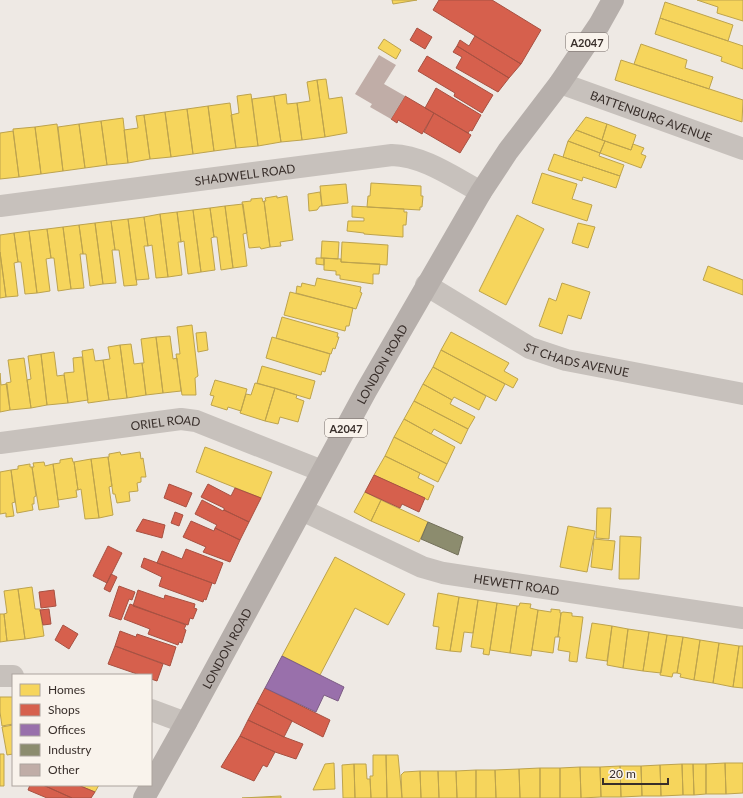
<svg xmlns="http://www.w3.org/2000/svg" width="743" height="798" viewBox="0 0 743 798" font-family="Lato,sans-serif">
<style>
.homes{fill:#f6d55c;stroke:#bda34d}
.shops{fill:#d6604d;stroke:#a75142}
.offices{fill:#9970ab;stroke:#7c5c84}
.industry{fill:#8c8c6e;stroke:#73705a}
.building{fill:#c0ada7}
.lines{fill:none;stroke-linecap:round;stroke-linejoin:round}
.minor{stroke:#c7c1bc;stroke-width:22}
.major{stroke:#b6afab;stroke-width:22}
.labels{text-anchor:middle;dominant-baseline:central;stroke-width:4;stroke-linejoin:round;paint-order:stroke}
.shield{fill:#f9f3ec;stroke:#726964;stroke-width:1}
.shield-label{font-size:11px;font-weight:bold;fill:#382e2a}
.street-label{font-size:12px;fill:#382e2a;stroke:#f9f3ec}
</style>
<rect width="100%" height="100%" fill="#eee9e4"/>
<path class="homes" d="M 392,0 L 417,0 L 393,4 Z
M 697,0 L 743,0 L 743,21 L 717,13 L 718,7 Z
M 665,2 L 733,25 L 728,41 L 660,18 Z
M 660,18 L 743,46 L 743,69 L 721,61 L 722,57 L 655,34 Z
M 384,39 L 401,50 L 396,59 L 378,48 Z
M 641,44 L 687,60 L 685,68 L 713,77 L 709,89 L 634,64 Z
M 621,60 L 743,100 L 742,122 L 615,80 Z
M 326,79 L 329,99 L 342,97 L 347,133 L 325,137 L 317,80 Z
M 317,80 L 325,137 L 302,140 L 297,103 L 310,101 L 307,82 Z
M 251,94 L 258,146 L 236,148 L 231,115 L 239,113 L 237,96 Z
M 286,94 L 287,104 L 297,103 L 302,140 L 281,142 L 274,96 Z
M 274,96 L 281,142 L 258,146 L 252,99 Z
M 230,103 L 236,148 L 214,151 L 208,106 Z
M 208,106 L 214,151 L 193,154 L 187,109 Z
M 187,109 L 193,154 L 171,157 L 165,112 Z
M 165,112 L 171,157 L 150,159 L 144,115 Z
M 144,115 L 150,159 L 128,163 L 124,130 L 138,128 L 136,116 Z
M 586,117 L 607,124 L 602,140 L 576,130 Z
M 123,118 L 128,163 L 107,165 L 101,121 Z
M 101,121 L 107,165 L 85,168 L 79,124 Z
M 57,124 L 63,171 L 41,174 L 35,127 Z
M 79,124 L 85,168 L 63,171 L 58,127 Z
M 607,124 L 636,135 L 631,150 L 602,140 Z
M 35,127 L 41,174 L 19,177 L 13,129 Z
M 576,130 L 605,141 L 600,153 L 568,141 Z
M 13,131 L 19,177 L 0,179 L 0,133 Z
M 568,141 L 600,153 L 599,156 L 624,165 L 620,176 L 563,157 Z
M 605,141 L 631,150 L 633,144 L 644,148 L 641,154 L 646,156 L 641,168 L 600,153 Z
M 554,154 L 620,176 L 616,188 L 583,177 L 582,181 L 548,170 Z
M 542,173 L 577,184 L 572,199 L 592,205 L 587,221 L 532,203 Z
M 371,183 L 421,186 L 421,196 L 423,196 L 422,207 L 420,207 L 420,210 L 367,207 L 368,196 L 370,196 Z
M 346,184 L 348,203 L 322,206 L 320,186 Z
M 320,192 L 322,206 L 320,206 L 317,210 L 309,211 L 308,194 Z
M 277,196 L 277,198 L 287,196 L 293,240 L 280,242 L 281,246 L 270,247 L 264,201 L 266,201 L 265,198 Z
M 262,198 L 263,202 L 264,201 L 270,247 L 261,249 L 260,247 L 249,248 L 242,202 L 251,201 L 251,199 Z
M 243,204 L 247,233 L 243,234 L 247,266 L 233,268 L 225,206 Z
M 225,206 L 233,268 L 221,270 L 217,237 L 214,237 L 210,208 Z
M 352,206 L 404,209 L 404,212 L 407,212 L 406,225 L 403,225 L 403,237 L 364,234 L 364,233 L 347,231 L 348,221 L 364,221 L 364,218 L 352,217 Z
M 210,208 L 214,237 L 211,238 L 215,270 L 201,272 L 193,210 Z
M 193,210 L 201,272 L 188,274 L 184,241 L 181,242 L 177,212 Z
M 177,212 L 181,242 L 178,242 L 182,275 L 168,277 L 160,214 Z
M 160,214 L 168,277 L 156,278 L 152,245 L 148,246 L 144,217 Z
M 517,215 L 544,229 L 506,305 L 479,291 Z
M 144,217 L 148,246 L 144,246 L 149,279 L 136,280 L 128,219 Z
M 128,219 L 137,285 L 124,286 L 119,250 L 115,250 L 111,221 Z
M 111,221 L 115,250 L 112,250 L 116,283 L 103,284 L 95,223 Z
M 95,223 L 103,284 L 90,286 L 86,254 L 83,254 L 79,225 Z
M 578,223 L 595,227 L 588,248 L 572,243 Z
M 79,225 L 83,254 L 80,254 L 84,288 L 71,289 L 63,227 Z
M 63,227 L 71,289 L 58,291 L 54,258 L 51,258 L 47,229 Z
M 47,229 L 51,258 L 46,259 L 50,291 L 37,293 L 29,231 Z
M 29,231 L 37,293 L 25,294 L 21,262 L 18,262 L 14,233 Z
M 14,233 L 18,262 L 14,263 L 18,296 L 6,297 L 0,252 L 0,235 Z
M 322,241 L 339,242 L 338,259 L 321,258 Z
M 342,242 L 388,245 L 387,265 L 341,262 Z
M 0,252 L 6,297 L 0,298 Z
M 316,258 L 324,258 L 324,265 L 316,264 Z
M 324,258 L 341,259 L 341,262 L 380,264 L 379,274 L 373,274 L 373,284 L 340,279 L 340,275 L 336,275 L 336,271 L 324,270 Z
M 708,266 L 743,280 L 743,295 L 703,280 Z
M 317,278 L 361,287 L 360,292 L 362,293 L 356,309 L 296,293 L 297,286 L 301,287 L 302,283 L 315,286 Z
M 562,283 L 590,292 L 581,319 L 568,315 L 562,334 L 539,326 L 549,298 L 556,301 Z
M 290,292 L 353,308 L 349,326 L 346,326 L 345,331 L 284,315 Z
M 282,317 L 338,333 L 337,337 L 339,337 L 335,349 L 333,348 L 331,354 L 276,338 Z
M 192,325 L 198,376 L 195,378 L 196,395 L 182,395 L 176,354 L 180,354 L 177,327 Z
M 206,332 L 208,350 L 198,352 L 196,333 Z
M 451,332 L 509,363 L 504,371 L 518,379 L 513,388 L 441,350 Z
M 170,336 L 173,359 L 177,358 L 181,391 L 163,393 L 156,337 Z
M 156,337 L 163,393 L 146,395 L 142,363 L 144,363 L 141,339 Z
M 272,337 L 330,354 L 325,372 L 322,371 L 321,375 L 266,358 Z
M 131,344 L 134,364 L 142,363 L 146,395 L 127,398 L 120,345 Z
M 120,345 L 127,398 L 109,400 L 103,360 L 110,359 L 108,347 Z
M 93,349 L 95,361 L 103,360 L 109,400 L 88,403 L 82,351 Z
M 441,350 L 505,384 L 496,401 L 433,367 Z
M 54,352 L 57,376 L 64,375 L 68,403 L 47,405 L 41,354 Z
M 41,354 L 47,405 L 31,408 L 27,380 L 31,379 L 28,356 Z
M 82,357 L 88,400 L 68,403 L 64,373 L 74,372 L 73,358 Z
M 24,358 L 31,408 L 10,410 L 6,383 L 11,382 L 8,360 Z
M 262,366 L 315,381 L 310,399 L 257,383 Z
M 433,367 L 486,396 L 479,410 L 454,397 L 452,400 L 423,384 Z
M 0,373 L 1,385 L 7,384 L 10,410 L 0,412 Z
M 215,380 L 247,389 L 241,411 L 228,407 L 227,410 L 211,405 L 214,396 L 210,395 Z
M 255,383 L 275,388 L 265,421 L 240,413 L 246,394 L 251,395 Z
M 423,384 L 452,400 L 450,404 L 475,417 L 468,429 L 414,401 Z
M 275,388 L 297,395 L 296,398 L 304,401 L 298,422 L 280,417 L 278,424 L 265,421 Z
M 414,401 L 468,429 L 461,444 L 434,429 L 431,434 L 404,419 Z
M 404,419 L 455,447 L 447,464 L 394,437 Z
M 394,437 L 447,464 L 438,482 L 385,456 Z
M 205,447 L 272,472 L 261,498 L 196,472 Z
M 120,452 L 121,455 L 140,452 L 141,459 L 143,458 L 146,477 L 141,477 L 141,482 L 137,483 L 138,491 L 129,492 L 130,501 L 117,503 L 115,494 L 113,494 L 108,457 L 109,457 L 109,454 Z
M 385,456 L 420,473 L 418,478 L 434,486 L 428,500 L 374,475 Z
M 108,457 L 112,486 L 109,487 L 113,515 L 99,518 L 91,459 Z
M 72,458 L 73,462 L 74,462 L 78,490 L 76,490 L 77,497 L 58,500 L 53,464 L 60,463 L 60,460 Z
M 91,459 L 99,518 L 85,519 L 81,489 L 78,490 L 74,462 Z
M 44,462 L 45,466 L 53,464 L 59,507 L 39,510 L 32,467 L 34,467 L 33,463 Z
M 30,464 L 30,467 L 32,467 L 36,496 L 34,497 L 34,504 L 32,504 L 33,510 L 17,513 L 11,470 L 18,469 L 18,466 Z
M 11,470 L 15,502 L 12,503 L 14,516 L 6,517 L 6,513 L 0,514 L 0,472 Z
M 365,492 L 381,500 L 371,521 L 354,512 Z
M 381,500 L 428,522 L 419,542 L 371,521 Z
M 597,508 L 611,508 L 609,539 L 596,538 Z
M 568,526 L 595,531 L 587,572 L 560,567 Z
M 620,536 L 641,537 L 639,579 L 619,579 Z
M 594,539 L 615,541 L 612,570 L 591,567 Z
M 335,557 L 405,594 L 388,625 L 355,608 L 320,675 L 282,656 Z
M 32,587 L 35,609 L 40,609 L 44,636 L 25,639 L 18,589 Z
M 18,589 L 25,639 L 7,641 L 4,614 L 7,613 L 4,591 Z
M 438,593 L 459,597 L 450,651 L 436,649 L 439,627 L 433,626 Z
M 459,597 L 478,600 L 473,633 L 464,632 L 461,652 L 450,651 Z
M 478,600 L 497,603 L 489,655 L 483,654 L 484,649 L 471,647 Z
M 497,603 L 517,606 L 510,653 L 490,650 Z
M 520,603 L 531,604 L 530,608 L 538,610 L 531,656 L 510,653 L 517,606 L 519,606 Z
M 551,609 L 560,610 L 560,613 L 561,613 L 558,637 L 555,637 L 553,653 L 532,650 L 538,610 L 551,612 Z
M 563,612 L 572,613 L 572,616 L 583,617 L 577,662 L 569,661 L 570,652 L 558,650 L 560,637 L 558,637 L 561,613 Z
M 0,614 L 4,614 L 7,641 L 0,642 Z
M 592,623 L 612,626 L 607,661 L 586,658 Z
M 612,626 L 628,629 L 623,668 L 607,665 Z
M 628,629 L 649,632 L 643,671 L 623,668 Z
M 649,632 L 667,635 L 661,673 L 643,671 Z
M 667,635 L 683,637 L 677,673 L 673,673 L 672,677 L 660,675 Z
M 683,637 L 700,640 L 694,680 L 680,677 L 681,674 L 677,673 Z
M 700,640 L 719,643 L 713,683 L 694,680 Z
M 719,643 L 739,646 L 733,687 L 713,683 Z
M 739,646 L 743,646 L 743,688 L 733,687 Z
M 0,697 L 13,697 L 13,724 L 2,726 L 0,712 Z
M 13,725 L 13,754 L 7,755 L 2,727 Z
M 0,754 L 4,754 L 4,786 L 0,786 Z
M 373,755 L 386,755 L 387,798 L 371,798 L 370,776 L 373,776 Z
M 386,755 L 398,755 L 402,798 L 387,798 Z
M 334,763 L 335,789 L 313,790 L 325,764 Z
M 725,763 L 743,763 L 743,793 L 726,794 Z
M 725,763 L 726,794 L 706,794 L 706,764 Z
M 354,764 L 355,798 L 343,798 L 342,765 Z
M 354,764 L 366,764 L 367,779 L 370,779 L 371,798 L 355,798 Z
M 682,764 L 693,764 L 694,795 L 683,795 Z
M 682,764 L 683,795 L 661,796 L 660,765 Z
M 693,764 L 706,764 L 706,794 L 694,795 Z
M 660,765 L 661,796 L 642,796 L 641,766 Z
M 620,766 L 641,766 L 642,796 L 621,797 Z
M 620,766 L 621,797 L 601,797 L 600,767 Z
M 580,767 L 581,798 L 560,798 L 560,768 Z
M 580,767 L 600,767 L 601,797 L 581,798 Z
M 540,768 L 540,798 L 520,798 L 519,769 Z
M 540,768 L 560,768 L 560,798 L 540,798 Z
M 519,769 L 520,798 L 496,798 L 495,770 Z
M 476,770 L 476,798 L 457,798 L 456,771 Z
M 476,770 L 495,770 L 496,798 L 476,798 Z
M 420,771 L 438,771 L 439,798 L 421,798 Z
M 420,771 L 421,798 L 402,798 L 401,775 L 404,772 Z
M 438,771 L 456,771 L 457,798 L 439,798 Z
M 78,785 L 99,785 L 95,792 Z
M 281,796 L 281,798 L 242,798 Z"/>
<path class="shops" d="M 439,0 L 492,0 L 541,30 L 521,64 L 433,10 Z
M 417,28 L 432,37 L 425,49 L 410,40 Z
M 475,36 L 521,64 L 509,78 L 457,46 L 460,40 L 469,46 Z
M 457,46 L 509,78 L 498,92 L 456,68 L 462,57 L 453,52 Z
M 427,56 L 493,95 L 482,113 L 454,96 L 455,93 L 418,71 Z
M 436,88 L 481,115 L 472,131 L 470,130 L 468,133 L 425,108 Z
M 405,96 L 434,113 L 422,134 L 398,120 L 397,123 L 391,119 Z
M 434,113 L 471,135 L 460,153 L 424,132 Z
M 374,475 L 425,498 L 419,512 L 402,504 L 400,508 L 365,492 Z
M 169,484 L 192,493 L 186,507 L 164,498 Z
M 208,484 L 231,496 L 235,488 L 261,498 L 249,522 L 224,510 L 224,508 L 201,497 Z
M 202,500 L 223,511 L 224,510 L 249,522 L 240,540 L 215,528 L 217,525 L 195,514 Z
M 175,512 L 183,515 L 179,526 L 171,523 Z
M 143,519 L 165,525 L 162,538 L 136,531 Z
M 191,521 L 214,531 L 215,528 L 240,540 L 230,562 L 203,552 L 206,547 L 183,537 Z
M 108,546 L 122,553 L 107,583 L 93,576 Z
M 186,549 L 223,563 L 215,584 L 157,563 L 162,551 L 182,559 Z
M 144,558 L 212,583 L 206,600 L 204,599 L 203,602 L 159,586 L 162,577 L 141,567 Z
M 111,574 L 117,577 L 110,592 L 104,589 Z
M 119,586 L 135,592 L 132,600 L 129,599 L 121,620 L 109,616 Z
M 54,590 L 56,606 L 41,608 L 39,592 Z
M 138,590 L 164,599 L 165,595 L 195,604 L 194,608 L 197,609 L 193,619 L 190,618 L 188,625 L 133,606 Z
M 130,604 L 186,625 L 184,629 L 186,630 L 182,643 L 179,642 L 178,645 L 148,634 L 150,629 L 124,619 Z
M 49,609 L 51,624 L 43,625 L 40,610 Z
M 63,625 L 78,634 L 69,649 L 55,640 Z
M 120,631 L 136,637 L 137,634 L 176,647 L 170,666 L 115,646 Z
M 115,646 L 163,664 L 157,681 L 151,679 L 151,675 L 140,675 L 108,664 Z
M 265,688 L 330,720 L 323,737 L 257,703 Z
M 257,703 L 292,721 L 284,737 L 248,720 Z
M 248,720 L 284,737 L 303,744 L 296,759 L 275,752 L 240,736 Z
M 240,736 L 275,752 L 267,767 L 263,765 L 254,781 L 221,767 Z
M 30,785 L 43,785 L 72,798 L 47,798 L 28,790 Z
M 43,785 L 78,785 L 95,792 L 91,798 L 72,798 Z"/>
<path class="offices" d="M 282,656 L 344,687 L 338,701 L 324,695 L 316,712 L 265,688 Z"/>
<path class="industry" d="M 428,522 L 463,537 L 458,555 L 421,539 Z"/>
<path class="building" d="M 379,55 L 396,65 L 384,84 L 405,96 L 391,119 L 370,107 L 372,104 L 355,94 Z"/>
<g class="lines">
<g class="minor">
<path id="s1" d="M 560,83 L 743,149"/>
<path id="s2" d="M 0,206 L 392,155 C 424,156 453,177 481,192"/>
<path id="s3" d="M 426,285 L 530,348 L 566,360 L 743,394"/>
<path id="s4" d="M 0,443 L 181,419 L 196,421 L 322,471"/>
<path id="s5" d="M 302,510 L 422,567 L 443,573 L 743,618"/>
<path d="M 0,676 L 13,676"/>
<path d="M 151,710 L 186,723"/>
</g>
<path class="major" id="s6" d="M 144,798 L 186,723 L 366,391 L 481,192 L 508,151 L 560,83 L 599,25 L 613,0"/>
</g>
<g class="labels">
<g class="shield">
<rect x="566" y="33" width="42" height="18" rx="3"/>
<rect x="325" y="419" width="42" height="18" rx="3"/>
</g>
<g class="shield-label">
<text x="587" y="42">A2047</text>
<text x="346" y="428">A2047</text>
</g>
<g class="street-label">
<text stroke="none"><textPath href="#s1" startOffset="97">BATTENBURG AVENUE</textPath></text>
<text stroke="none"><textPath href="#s2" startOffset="247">SHADWELL ROAD</textPath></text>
<text stroke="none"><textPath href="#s3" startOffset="170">ST CHADS AVENUE</textPath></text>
<text stroke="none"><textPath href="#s6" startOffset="495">LONDON ROAD</textPath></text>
<text stroke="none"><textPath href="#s4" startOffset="167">ORIEL ROAD</textPath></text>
<text stroke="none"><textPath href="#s5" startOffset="229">HEWETT ROAD</textPath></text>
<text stroke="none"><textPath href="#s6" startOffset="171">LONDON ROAD</textPath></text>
</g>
</g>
<rect x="12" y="674" width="140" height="112" fill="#f9f3ec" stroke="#aca49e"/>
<rect x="20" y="684" width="20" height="12" fill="#f6d55c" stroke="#aca49e"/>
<text x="48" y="694" font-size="12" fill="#382e2a">Homes</text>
<rect x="20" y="704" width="20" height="12" fill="#d6604d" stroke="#aca49e"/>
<text x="48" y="714" font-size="12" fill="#382e2a">Shops</text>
<rect x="20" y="724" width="20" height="12" fill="#9970ab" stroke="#aca49e"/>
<text x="48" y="734" font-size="12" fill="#382e2a">Offices</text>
<rect x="20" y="744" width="20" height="12" fill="#8c8c6e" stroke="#aca49e"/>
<text x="48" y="754" font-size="12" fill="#382e2a">Industry</text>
<rect x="20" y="764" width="20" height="12" fill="#c0ada7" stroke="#aca49e"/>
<text x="48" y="774" font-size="12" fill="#382e2a">Other</text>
<path d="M603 778v6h65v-6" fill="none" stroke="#382e2a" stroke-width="2"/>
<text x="609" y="778" font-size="12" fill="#382e2a" stroke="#f9f3ec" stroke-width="3" paint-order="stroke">20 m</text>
</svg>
